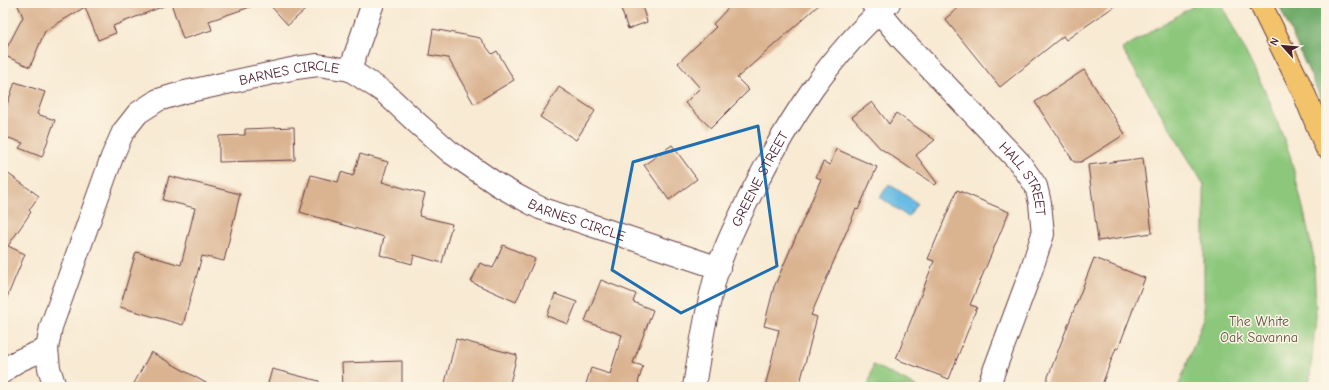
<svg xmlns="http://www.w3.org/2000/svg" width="1329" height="390" viewBox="0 0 1329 390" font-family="'Comic Neue',sans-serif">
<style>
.green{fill:#8cc77c;stroke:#6b7354}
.forest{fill:#71ac6c;stroke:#5e664c}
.water{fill:#67bbe3;stroke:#586d87}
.building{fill:#dab391}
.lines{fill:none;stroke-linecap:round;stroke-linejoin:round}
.minor-casing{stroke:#643d44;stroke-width:24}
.major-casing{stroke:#643d44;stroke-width:24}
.minor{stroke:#fff;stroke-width:22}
.major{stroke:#f2c36a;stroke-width:22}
.marked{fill:none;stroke:#1f6fb2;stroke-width:3;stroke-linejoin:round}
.labels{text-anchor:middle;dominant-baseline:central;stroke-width:3;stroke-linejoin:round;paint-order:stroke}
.street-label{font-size:14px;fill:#4a1f2b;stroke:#fcf5e5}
.park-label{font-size:14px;fill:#5e5143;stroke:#fcf5e5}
</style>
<rect width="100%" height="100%" fill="#fcf5e5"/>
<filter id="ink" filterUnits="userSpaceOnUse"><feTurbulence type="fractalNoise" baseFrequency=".025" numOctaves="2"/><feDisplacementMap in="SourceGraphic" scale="8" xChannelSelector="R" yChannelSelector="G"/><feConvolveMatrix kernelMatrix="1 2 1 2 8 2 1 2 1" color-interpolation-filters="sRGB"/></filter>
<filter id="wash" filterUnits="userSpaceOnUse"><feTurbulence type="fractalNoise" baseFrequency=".012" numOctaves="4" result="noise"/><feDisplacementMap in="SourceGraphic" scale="16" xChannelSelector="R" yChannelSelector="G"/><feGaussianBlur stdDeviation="0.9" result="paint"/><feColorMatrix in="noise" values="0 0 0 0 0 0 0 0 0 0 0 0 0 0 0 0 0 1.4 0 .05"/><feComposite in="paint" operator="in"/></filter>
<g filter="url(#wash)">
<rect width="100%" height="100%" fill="#f8ead3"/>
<path class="green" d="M 1198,3 L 1221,3 L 1267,95 L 1290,155 L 1304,212 L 1314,258 L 1316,317 L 1309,387 L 1178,387 L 1204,318 L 1204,185 L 1122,49 Z
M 873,365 L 918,387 L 868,387 Z"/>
<path class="forest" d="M 1278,3 L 1326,3 L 1326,103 L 1323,103 Z"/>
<path class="water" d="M 889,184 L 917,203 L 908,217 L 880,197 Z"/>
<g id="blocks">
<path class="building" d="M 17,3 L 169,3 L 169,4 L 113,26 L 116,33 L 98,40 L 85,7 L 45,31 L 30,67 L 3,55 L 23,17 Z
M 171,3 L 253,3 L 253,6 L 209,21 L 212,30 L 183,39 Z
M 268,3 L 313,3 L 288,25 Z
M 619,3 L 641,3 L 647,22 L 628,29 Z
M 733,3 L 821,3 L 737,78 L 749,90 L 711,128 L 685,103 L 700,88 L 678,63 L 716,27 L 713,24 Z
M 964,3 L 1119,3 L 1066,40 L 1063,36 L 1000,87 L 945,19 Z
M 433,29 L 480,38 L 492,54 L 497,51 L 514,80 L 474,104 L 448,58 L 429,55 Z
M 1084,70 L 1125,134 L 1081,162 L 1074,162 L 1035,102 Z
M 15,82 L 45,92 L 37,114 L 55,120 L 42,157 L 19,148 L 23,143 L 3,136 L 3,116 Z
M 559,87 L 595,111 L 576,140 L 540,117 Z
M 872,102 L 889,124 L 896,113 L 935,140 L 916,155 L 937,183 L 935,185 L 880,148 L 852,117 Z
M 294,127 L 295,160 L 219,162 L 219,136 L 245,135 L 245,129 Z
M 672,145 L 697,179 L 669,200 L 644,165 Z
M 836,149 L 877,167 L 858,210 L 856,209 L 811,315 L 817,317 L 799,387 L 765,387 L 779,330 L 764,326 L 774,287 L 821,179 L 816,177 L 823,162 L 830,165 Z
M 360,154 L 388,162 L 382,182 L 425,194 L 419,216 L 452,224 L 442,263 L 414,255 L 412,264 L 380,255 L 384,237 L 300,212 L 311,175 L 338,182 L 341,172 L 353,176 Z
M 1143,158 L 1152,233 L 1098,241 L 1088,165 Z
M 3,170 L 39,196 L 29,210 L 31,212 L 8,246 L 25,254 L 3,307 Z
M 169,176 L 240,194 L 224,261 L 202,256 L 183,325 L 120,307 L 136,252 L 181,265 L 195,208 L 163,200 Z
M 957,190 L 1009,212 L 970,305 L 977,307 L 949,379 L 896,359 L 934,261 L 928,259 Z
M 503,245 L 535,259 L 516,302 L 471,282 L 480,263 L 493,268 Z
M 1094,258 L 1145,278 L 1118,349 L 1116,348 L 1101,387 L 1044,387 Z
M 601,280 L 636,294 L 633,302 L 653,310 L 633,363 L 643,366 L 638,383 L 639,383 L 639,387 L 585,387 L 591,368 L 610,374 L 622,335 L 585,321 Z
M 555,294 L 577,302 L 568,324 L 547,316 Z
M 456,339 L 517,355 L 509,387 L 444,387 Z
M 151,352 L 213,387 L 132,387 Z
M 402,361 L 402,387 L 343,387 L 342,363 Z
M 272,369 L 319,381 L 318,387 L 267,387 Z"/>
</g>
</g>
<g filter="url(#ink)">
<use href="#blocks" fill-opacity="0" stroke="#643d44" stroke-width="1"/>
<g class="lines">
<g class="minor-casing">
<g id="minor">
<path id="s1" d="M 872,3 L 901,38 L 1020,163 L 1036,186 L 1040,203 L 1043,234 L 1030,274 L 988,387"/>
<path d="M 350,70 L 373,3"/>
<path d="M 3,372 C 15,360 32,355 47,349"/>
<path id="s2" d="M 55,387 L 49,368 L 47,349 L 51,327 L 112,157 L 123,132 L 138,113 L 158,100 L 185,92 L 296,68 L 318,65 L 350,70 L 384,92 L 417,123 L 450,152 L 498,185 L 514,194 L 540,208 L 719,268"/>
<path id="s3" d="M 694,387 C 700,349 707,305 718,268 C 727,241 741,213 754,188 C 789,119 831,54 889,3"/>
</g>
</g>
<g class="major-casing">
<path id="major" d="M 1260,3 L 1303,91 L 1326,147"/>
</g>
<use href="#minor" class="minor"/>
<use href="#major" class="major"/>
</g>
</g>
<path class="marked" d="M 758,126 L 777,266 L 681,313 L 612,270 L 633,162 Z"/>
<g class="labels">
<g class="street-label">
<text stroke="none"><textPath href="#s2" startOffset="452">BARNES CIRCLE</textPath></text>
<text stroke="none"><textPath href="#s3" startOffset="220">GREENE STREET</textPath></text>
<text stroke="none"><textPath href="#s1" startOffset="234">HALL STREET</textPath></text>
<text stroke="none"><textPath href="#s2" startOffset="788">BARNES CIRCLE</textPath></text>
</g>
<g class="park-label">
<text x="1259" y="321">The White<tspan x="1259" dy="16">Oak Savanna</tspan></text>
</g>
</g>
<rect width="1329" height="390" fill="none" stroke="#fcf5e5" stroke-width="16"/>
<g transform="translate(1283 46) rotate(297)" stroke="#fcf5e5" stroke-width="3" paint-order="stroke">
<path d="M0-3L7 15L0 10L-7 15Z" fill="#4a1f2b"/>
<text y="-6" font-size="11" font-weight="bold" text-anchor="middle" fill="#4a1f2b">N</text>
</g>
</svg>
